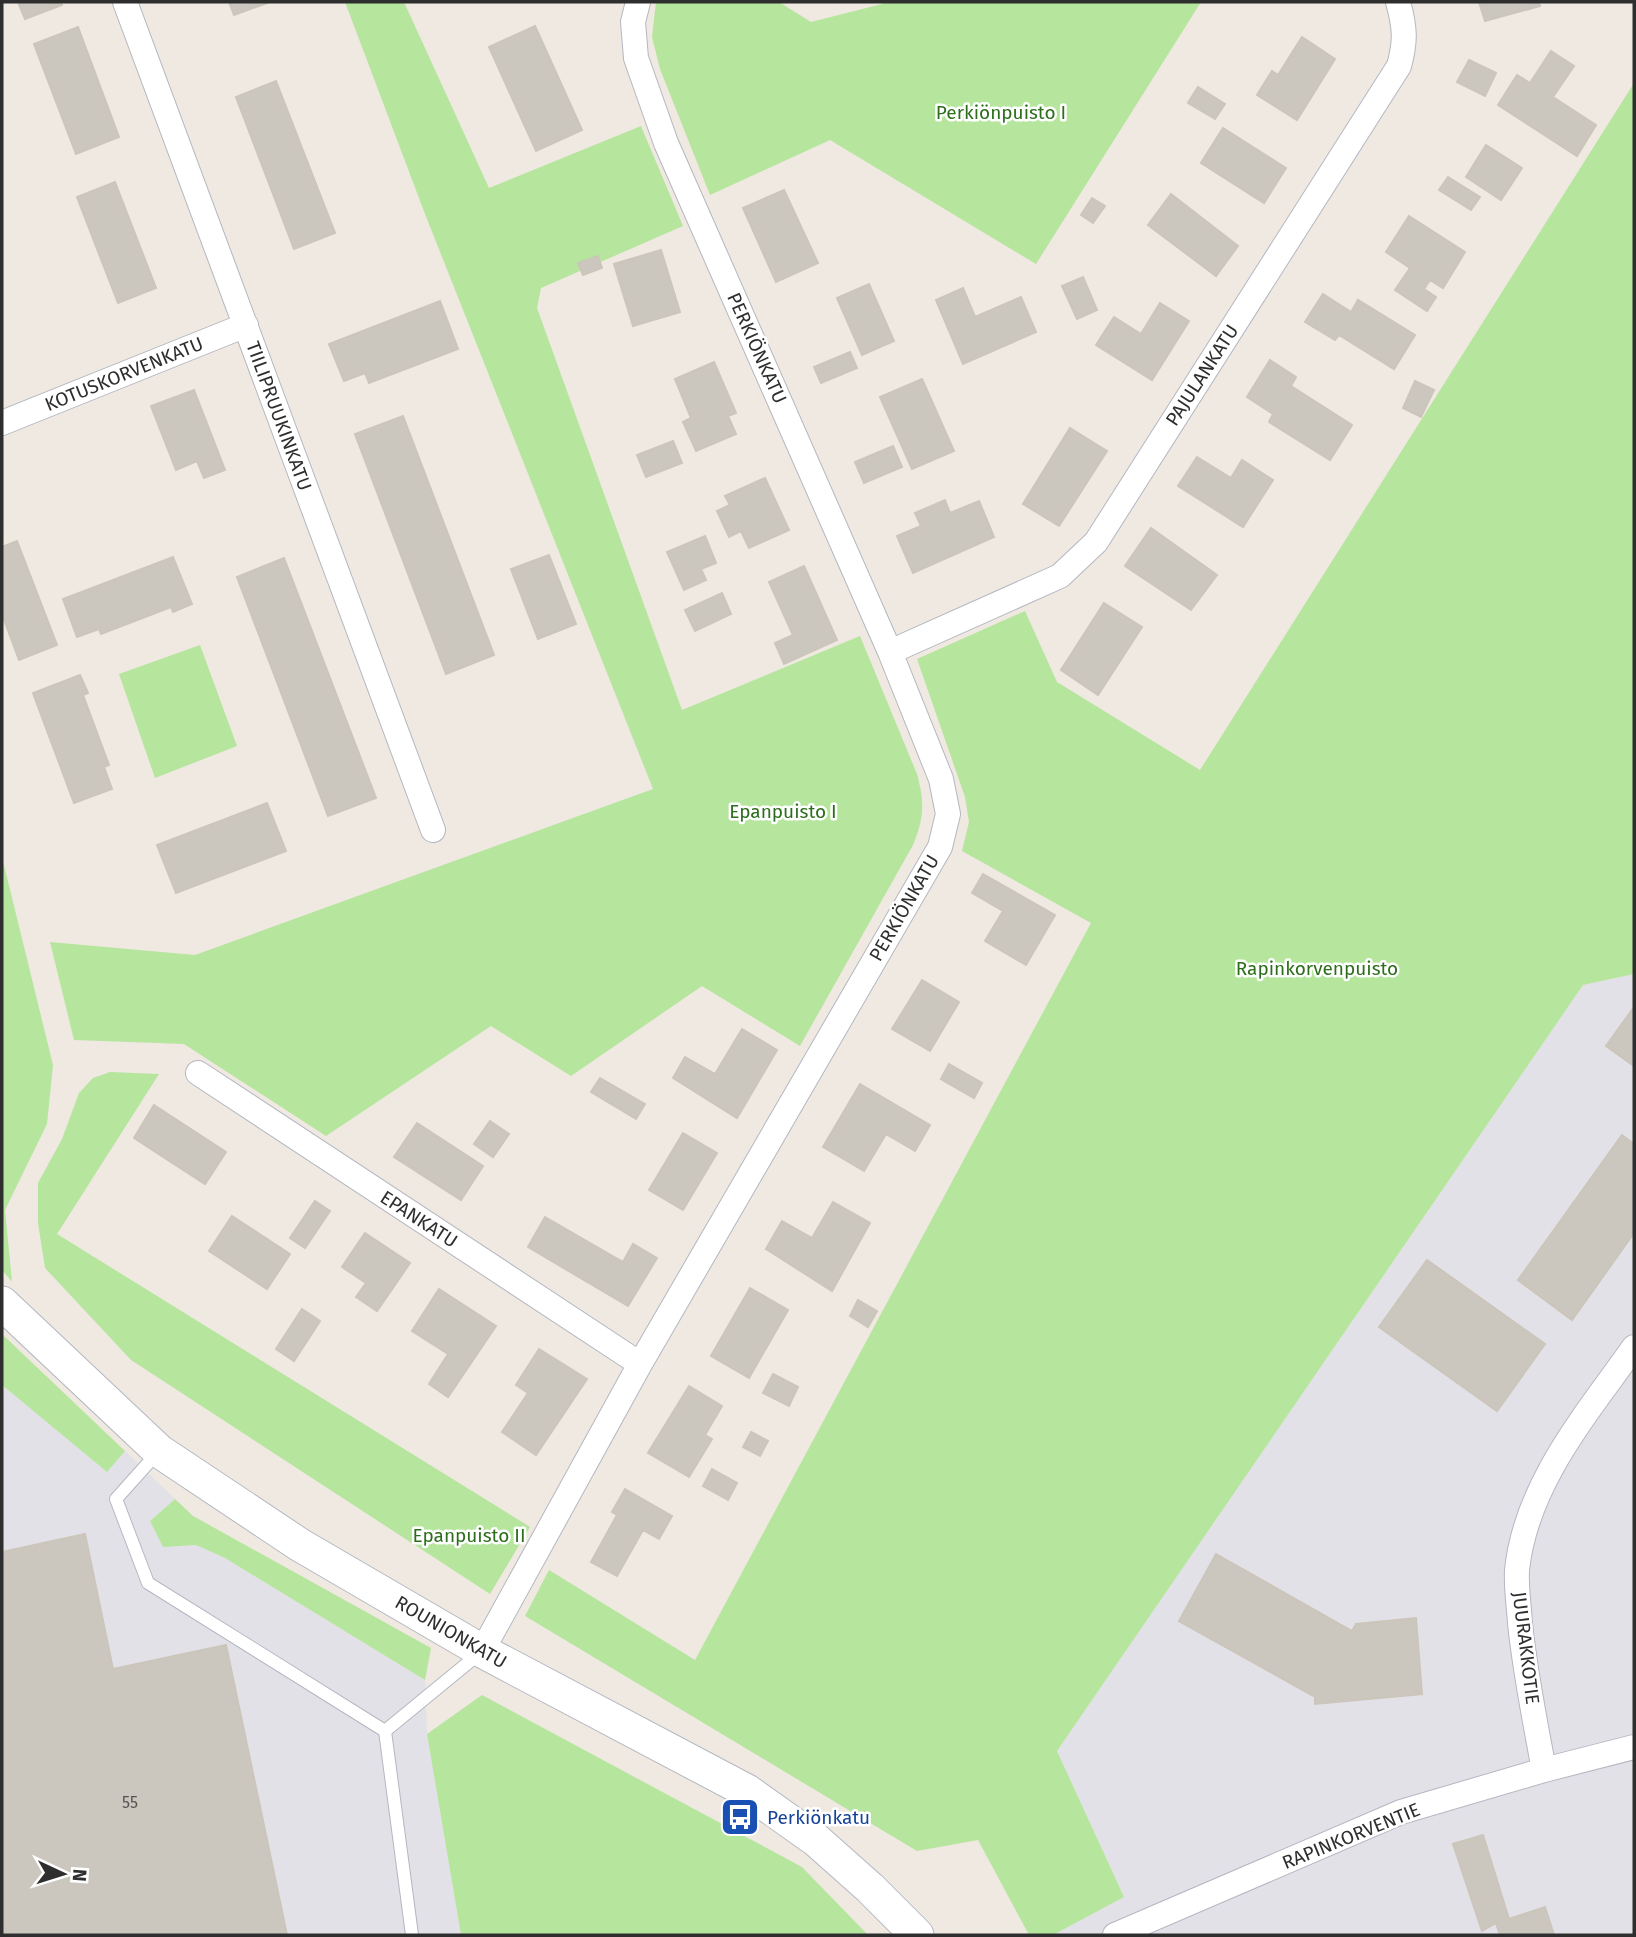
<svg xmlns="http://www.w3.org/2000/svg" width="1636" height="1937" viewBox="0 0 1636 1937" font-family="'Fira Sans',sans-serif">
<style>
.industrial{fill:#e3e1e8}
.green{fill:#b6e59e}
.building{fill:#cbc7bf;stroke:#cbc5ba;stroke-width:2}
.lines{fill:none;stroke-linecap:round;stroke-linejoin:round}
.service-casing{stroke:#b4b7c1;stroke-width:14}
.minor-casing{stroke:#b4b7c1;stroke-width:26}
.secondary-casing{stroke:#b4b7c1;stroke-width:35}
.service{stroke:#fff;stroke-width:12}
.minor{stroke:#fff;stroke-width:24}
.secondary{stroke:#fff;stroke-width:33}
.labels{text-anchor:middle;dominant-baseline:central;stroke-width:5;stroke-linejoin:round;paint-order:stroke}
.number-label{font-size:16px;fill:#555452}
.park-label{font-size:19px;fill:#2c6e1b;stroke:#fff}
.street-label{font-size:19px;fill:#2e2e2e;stroke:#fff}
.transit-label{font-size:19px;fill:#164399;stroke:#fff;text-anchor:start}
</style>
<rect width="100%" height="100%" fill="#efe9e1"/>
<path class="industrial" d="M 1634,974 L 1634,1935 L 1053,1935 L 1124,1897 L 1057,1751 L 1583,985 Z
M 2,1385 L 106,1471 L 125,1451 L 175,1499 L 150,1521 L 163,1546 L 196,1545 L 225,1558 L 425,1680 L 427,1734 L 461,1935 L 2,1935 Z"/>
<path class="green" d="M 345,2 L 404,2 L 489,188 L 641,126 L 683,226 L 541,288 L 537,308 L 682,710 L 860,636 L 917,774 C 925,803 924,818 913,845 L 800,1046 L 702,986 L 571,1076 L 491,1026 L 326,1136 L 184,1044 L 74,1040 L 50,942 L 195,955 L 653,789 L 425,214 Z
M 656,2 L 779,2 L 811,22 L 882,4 L 883,2 L 1201,2 L 1036,264 L 830,140 L 710,195 L 660,69 L 652,37 Z
M 1634,83 L 1634,974 L 1583,985 L 1057,1751 L 1124,1897 L 1053,1935 L 1029,1935 L 978,1840 L 917,1851 L 525,1616 L 549,1570 L 695,1660 L 1091,923 L 962,851 L 969,822 L 965,797 L 917,659 L 1025,611 L 1057,682 L 1200,770 Z
M 200,645 L 237,746 L 155,778 L 119,674 Z
M 2,857 L 53,1065 L 47,1124 L 5,1210 L 12,1282 L 2,1270 Z
M 110,1072 L 159,1074 L 57,1234 L 530,1527 L 490,1594 L 131,1360 L 45,1268 L 38,1223 L 38,1183 L 62,1139 L 79,1093 L 93,1078 Z
M 2,1334 L 125,1451 L 107,1472 L 2,1385 Z
M 175,1499 L 193,1516 L 431,1648 L 425,1680 L 225,1558 L 196,1545 L 163,1547 L 150,1521 Z
M 482,1695 L 802,1867 L 868,1935 L 461,1935 L 427,1734 Z"/>
<path class="building" d="M 18,2 L 61,2 L 62,5 L 25,19 Z
M 229,2 L 270,2 L 234,15 Z
M 1479,2 L 1539,2 L 1540,6 L 1485,21 Z
M 535,26 L 582,130 L 536,151 L 489,47 Z
M 78,27 L 119,137 L 76,154 L 34,44 Z
M 1302,37 L 1335,59 L 1297,120 L 1257,95 L 1272,71 L 1278,75 Z
M 1551,51 L 1574,66 L 1553,97 L 1596,125 L 1577,156 L 1498,105 L 1517,75 L 1530,83 Z
M 1469,60 L 1496,73 L 1485,96 L 1457,82 Z
M 276,81 L 335,233 L 294,249 L 236,97 Z
M 1198,87 L 1225,104 L 1215,119 L 1188,103 Z
M 1223,128 L 1286,168 L 1264,203 L 1201,163 Z
M 1486,145 L 1522,168 L 1501,200 L 1466,177 Z
M 1448,177 L 1480,197 L 1471,210 L 1439,190 Z
M 115,182 L 156,288 L 118,303 L 77,197 Z
M 784,190 L 818,263 L 776,282 L 743,208 Z
M 1171,194 L 1238,246 L 1216,276 L 1148,225 Z
M 1092,198 L 1105,206 L 1093,223 L 1081,215 Z
M 1409,216 L 1465,252 L 1443,288 L 1430,280 L 1424,289 L 1436,297 L 1427,311 L 1395,290 L 1410,268 L 1386,252 Z
M 661,250 L 680,312 L 633,326 L 614,264 Z
M 598,256 L 602,268 L 583,275 L 578,263 Z
M 1083,277 L 1097,310 L 1077,319 L 1062,286 Z
M 869,284 L 894,341 L 862,355 L 837,298 Z
M 963,288 L 975,317 L 1021,297 L 1036,332 L 963,364 L 936,300 Z
M 1323,294 L 1351,312 L 1358,300 L 1415,335 L 1394,369 L 1339,335 L 1335,340 L 1305,322 Z
M 440,301 L 458,349 L 369,383 L 365,373 L 344,381 L 329,344 Z
M 1160,303 L 1189,321 L 1152,380 L 1096,345 L 1114,317 L 1141,334 Z
M 850,352 L 857,368 L 821,383 L 814,367 Z
M 1270,360 L 1296,377 L 1291,386 L 1352,425 L 1330,460 L 1269,422 L 1273,414 L 1247,397 Z
M 714,362 L 736,413 L 728,416 L 736,434 L 696,451 L 683,422 L 691,418 L 675,379 Z
M 922,379 L 954,451 L 912,469 L 880,397 Z
M 1415,381 L 1434,390 L 1421,417 L 1403,408 Z
M 194,390 L 225,470 L 204,478 L 197,461 L 176,470 L 151,406 Z
M 403,416 L 494,655 L 446,674 L 355,434 Z
M 1070,428 L 1107,451 L 1059,526 L 1023,504 Z
M 673,441 L 682,463 L 646,477 L 637,455 Z
M 893,446 L 902,467 L 864,483 L 855,462 Z
M 1197,457 L 1231,478 L 1242,460 L 1273,480 L 1243,527 L 1178,486 Z
M 765,478 L 789,530 L 749,548 L 741,531 L 729,537 L 717,511 L 730,505 L 725,496 Z
M 945,500 L 950,513 L 979,501 L 994,537 L 913,573 L 897,536 L 921,526 L 915,513 Z
M 1151,528 L 1217,575 L 1191,610 L 1125,566 Z
M 705,536 L 716,563 L 701,569 L 706,580 L 684,590 L 667,552 Z
M 17,541 L 57,645 L 19,660 L 2,614 L 2,547 Z
M 549,555 L 576,624 L 538,639 L 511,569 Z
M 173,557 L 192,604 L 173,612 L 171,607 L 101,634 L 99,629 L 77,637 L 63,599 Z
M 284,558 L 376,798 L 328,816 L 237,577 Z
M 804,566 L 837,640 L 784,664 L 775,643 L 793,635 L 769,582 Z
M 722,593 L 731,614 L 695,631 L 685,610 Z
M 1104,603 L 1142,627 L 1098,695 L 1061,670 Z
M 80,675 L 88,693 L 83,695 L 109,765 L 104,767 L 112,789 L 74,803 L 33,693 Z
M 267,803 L 286,851 L 176,893 L 157,845 Z
M 983,874 L 1055,915 L 1026,965 L 985,941 L 1003,911 L 972,893 Z
M 922,980 L 959,1002 L 930,1051 L 892,1029 Z
M 1634,1007 L 1634,1066 L 1606,1046 Z
M 742,1029 L 777,1050 L 737,1118 L 673,1078 L 685,1057 L 715,1074 Z
M 949,1064 L 982,1083 L 974,1098 L 941,1079 Z
M 600,1078 L 645,1104 L 636,1119 L 591,1092 Z
M 860,1084 L 930,1125 L 915,1151 L 886,1134 L 864,1171 L 823,1147 Z
M 154,1105 L 226,1152 L 205,1184 L 134,1138 Z
M 490,1121 L 509,1134 L 493,1157 L 474,1144 Z
M 417,1123 L 483,1166 L 461,1200 L 394,1157 Z
M 683,1133 L 717,1153 L 683,1210 L 649,1190 Z
M 1622,1135 L 1634,1144 L 1634,1233 L 1572,1320 L 1518,1280 Z
M 315,1201 L 330,1211 L 305,1248 L 290,1238 Z
M 833,1202 L 870,1223 L 832,1291 L 766,1249 L 782,1221 L 812,1238 Z
M 232,1216 L 290,1254 L 267,1289 L 209,1251 Z
M 545,1217 L 623,1262 L 633,1244 L 657,1258 L 628,1306 L 528,1247 Z
M 365,1233 L 410,1263 L 377,1311 L 356,1297 L 366,1283 L 342,1267 Z
M 1427,1260 L 1545,1344 L 1497,1411 L 1379,1327 Z
M 750,1288 L 788,1310 L 749,1378 L 711,1356 Z
M 439,1289 L 496,1326 L 448,1397 L 429,1384 L 448,1354 L 412,1331 Z
M 858,1300 L 877,1311 L 868,1327 L 850,1316 Z
M 302,1309 L 320,1321 L 294,1361 L 276,1349 Z
M 539,1349 L 587,1379 L 536,1455 L 502,1432 L 528,1393 L 516,1385 Z
M 773,1374 L 798,1387 L 789,1406 L 763,1393 Z
M 689,1386 L 722,1406 L 705,1435 L 712,1439 L 689,1477 L 648,1453 Z
M 751,1432 L 768,1441 L 760,1456 L 743,1447 Z
M 712,1469 L 737,1483 L 728,1500 L 703,1486 Z
M 625,1489 L 672,1516 L 659,1539 L 643,1530 L 617,1576 L 591,1562 L 617,1515 L 612,1512 Z
M 85,1534 L 113,1669 L 226,1645 L 287,1935 L 2,1935 L 2,1552 Z
M 1216,1554 L 1352,1631 L 1356,1624 L 1416,1618 L 1422,1694 L 1315,1704 L 1315,1697 L 1179,1621 Z
M 1483,1835 L 1509,1919 L 1545,1907 L 1554,1935 L 1500,1935 L 1496,1923 L 1482,1931 L 1453,1844 Z"/>
<g class="lines">
<g class="service-casing">
<path id="service" d="M 159,1451 L 116,1499 L 148,1583 L 385,1731
M 412,1935 L 385,1731 L 480,1653"/>
</g>
<g class="minor-casing">
<path id="minor" d="M 125,2 L 433,830
M 2,423 L 246,325
M 890,652 L 1060,576 L 1096,542 L 1399,66 C 1406,41 1405,27 1398,2
M 198,1073 L 640,1364
M 482,1651 L 640,1364 L 940,847 L 948,814 L 941,779 L 890,652 L 666,143 L 636,58 L 633,22 L 638,2
M 1544,1770 C 1535,1721 1525,1673 1520,1623 C 1519,1606 1516,1588 1517,1570 C 1526,1484 1586,1415 1634,1347
M 1115,1935 L 1401,1812 L 1544,1770 L 1634,1747"/>
</g>
<g class="secondary-casing">
<path id="secondary" d="M 2,1303 L 159,1451 L 300,1545 L 482,1651 L 747,1791 L 816,1840 L 870,1888 L 917,1935"/>
</g>
<use href="#service" class="service"/>
<use href="#minor" class="minor"/>
<use href="#secondary" class="secondary"/>
</g>
<defs>
<g id="bus-square" transform="scale(2.0125)"><rect x="-9" y="-9" width="18" height="18" rx="4" fill="#1a4fb4" stroke="#fff"/><path d="M-5-6H5V4H4V6H2V4H-2V6H-4V4H-5ZM-3.5-4V0h7V-4ZM-3.5 1.2v1.5H-2V1.2ZM2 1.2v1.5H3.5V1.2Z" fill="#fff"/></g>
</defs>
<g fill-rule="evenodd">
<use href="#bus-square" x="740" y="1817"/>
</g>
<g class="labels">
<g class="number-label">
<text x="130" y="1802">55</text>
</g>
<g class="park-label">
<text x="1001" y="112">Perkiönpuisto I</text>
<text x="783" y="811">Epanpuisto I</text>
<text x="1317" y="968">Rapinkorvenpuisto</text>
<text x="469" y="1535">Epanpuisto II</text>
</g>
<g class="street-label">
<text transform="translate(757 348) rotate(66)">PERKIÖNKATU</text>
<text transform="translate(124 374) rotate(-22)">KOTUSKORVENKATU</text>
<text transform="translate(1202 375) rotate(-57)">PAJULANKATU</text>
<text transform="translate(279 416) rotate(70)">TIILIPRUUKINKATU</text>
<text transform="translate(904 908) rotate(-60)">PERKIÖNKATU</text>
<text transform="translate(419 1219) rotate(33)">EPANKATU</text>
<text transform="translate(451 1632) rotate(30)">ROUNIONKATU</text>
<text transform="translate(1526 1648) rotate(83)">JUURAKKOTIE</text>
<text transform="translate(1351 1836) rotate(-22)">RAPINKORVENTIE</text>
</g>
<g class="transit-label">
<text x="767" y="1817">Perkiönkatu</text>
</g>
</g>
<rect width="1636" height="1937" fill="none" stroke="#2e2e2e" stroke-width="7"/>
<g transform="translate(63 1874) rotate(94)" stroke="#ffffff" stroke-width="5" paint-order="stroke">
<path d="M0-5L12 26L0 18L-12 26Z" fill="#2e2e2e"/>
<text y="-10" font-size="19" font-weight="bold" text-anchor="middle" fill="#2e2e2e">N</text>
</g>
</svg>
